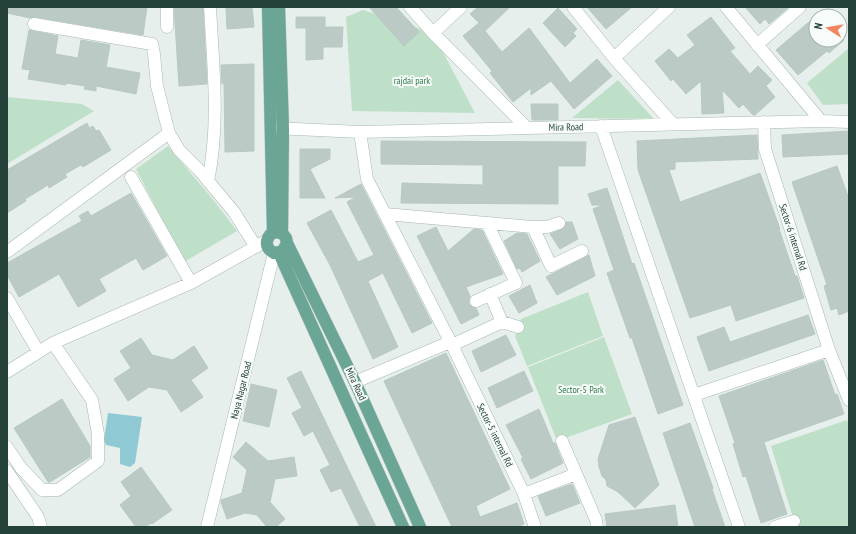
<svg xmlns="http://www.w3.org/2000/svg" width="856" height="534" viewBox="0 0 856 534" font-family="'PT Sans Narrow',sans-serif">
<style>
.green{fill:#bfe0c8}
.water{fill:#8ec9d4}
.building{fill:#bbcac4;stroke:#b8c9c2}
.lines{fill:none;stroke-linecap:round;stroke-linejoin:round}
.minor-casing{stroke:#a8b8b2;stroke-width:13}
.major-casing{stroke:#c2cac8;stroke-width:13}
.minor{stroke:#fff;stroke-width:12}
.major{stroke:#6aa596;stroke-width:12}
.labels{text-anchor:middle;dominant-baseline:central;stroke-width:4;stroke-linejoin:round;paint-order:stroke}
.park-label{font-size:10px;fill:#2d7a4b;stroke:#f7fbf9}
.street-label{font-size:10px;fill:#24423a;stroke:#f7fbf9}
</style>
<rect width="100%" height="100%" fill="#e6efeb"/>
<path class="green" d="M 363,10 L 433,33 L 475,113 L 352,111 L 346,17 Z
M 849,48 L 849,104 L 823,105 L 807,83 Z
M 618,80 L 654,119 L 572,118 Z
M 7,97 L 82,104 L 94,111 L 7,164 Z
M 168,146 L 215,202 L 237,231 L 184,262 L 136,169 Z
M 588,292 L 603,336 L 527,366 L 515,336 L 521,319 Z
M 604,337 L 632,414 L 557,441 L 528,367 Z
M 847,420 L 849,425 L 849,527 L 784,527 L 795,524 L 771,446 Z"/>
<path class="water" d="M 108,413 L 142,417 L 135,463 L 130,467 L 120,464 L 120,448 L 106,445 L 104,440 Z"/>
<path class="building" d="M 7,7 L 147,7 L 143,35 L 35,17 L 30,18 L 7,13 Z
M 174,7 L 203,7 L 207,84 L 179,86 Z
M 226,7 L 252,7 L 254,27 L 227,29 Z
M 369,7 L 396,7 L 419,32 L 404,46 Z
M 478,7 L 510,7 L 485,31 L 502,52 L 529,28 L 570,83 L 597,59 L 612,76 L 574,109 L 551,81 L 531,95 L 531,88 L 513,102 L 490,73 L 492,71 L 463,36 L 479,23 L 470,14 Z
M 587,7 L 632,7 L 606,29 Z
M 745,7 L 789,7 L 769,24 L 765,19 L 760,24 Z
M 558,8 L 577,29 L 573,33 L 576,36 L 565,47 L 543,23 Z
M 816,16 L 816,40 L 844,40 L 829,53 L 827,51 L 798,75 L 776,50 Z
M 296,17 L 325,17 L 325,27 L 343,27 L 342,47 L 323,47 L 323,59 L 306,60 L 306,28 L 296,28 Z
M 711,17 L 735,48 L 730,51 L 750,74 L 758,66 L 772,80 L 766,86 L 775,97 L 755,115 L 753,115 L 743,104 L 739,108 L 722,90 L 724,113 L 702,114 L 701,81 L 686,94 L 673,79 L 671,81 L 655,61 L 669,49 L 678,58 L 695,45 L 687,35 Z
M 29,30 L 58,36 L 55,54 L 78,58 L 81,40 L 110,45 L 106,67 L 140,73 L 136,94 L 96,86 L 96,91 L 84,89 L 85,86 L 66,83 L 66,85 L 28,79 L 30,70 L 22,69 Z
M 254,64 L 254,151 L 225,152 L 224,83 L 222,84 L 221,65 Z
M 531,104 L 558,104 L 558,120 L 532,120 Z
M 87,123 L 89,128 L 93,126 L 96,131 L 99,130 L 111,150 L 83,167 L 81,165 L 65,174 L 67,177 L 49,188 L 48,185 L 25,199 L 26,201 L 7,213 L 7,170 Z
M 849,131 L 849,154 L 783,157 L 782,135 Z
M 757,135 L 758,159 L 675,162 L 675,169 L 669,170 L 680,202 L 760,173 L 780,229 L 779,229 L 795,276 L 797,276 L 804,298 L 736,321 L 731,305 L 690,318 L 638,170 L 637,141 Z
M 381,141 L 586,142 L 585,166 L 558,166 L 558,204 L 401,203 L 402,183 L 483,185 L 483,165 L 381,164 Z
M 300,149 L 330,149 L 330,159 L 310,169 L 325,198 L 300,198 Z
M 837,166 L 849,199 L 849,311 L 839,315 L 837,308 L 831,310 L 824,286 L 827,285 L 792,182 Z
M 361,184 L 432,323 L 412,333 L 383,273 L 368,281 L 398,347 L 373,359 L 330,265 L 307,223 L 331,210 L 358,262 L 374,255 L 347,202 L 356,197 L 335,198 Z
M 607,188 L 632,264 L 634,263 L 683,405 L 658,414 L 632,338 L 630,338 L 607,273 L 614,270 L 593,209 L 603,205 L 592,205 L 588,194 Z
M 131,193 L 167,256 L 143,270 L 136,258 L 99,279 L 106,291 L 78,307 L 59,274 L 19,297 L 7,275 L 7,263 L 82,221 L 79,216 L 88,211 L 91,216 Z
M 566,222 L 572,222 L 578,239 L 560,249 L 550,234 L 564,228 Z
M 436,227 L 448,251 L 474,229 L 482,230 L 503,274 L 466,287 L 470,296 L 469,301 L 469,304 L 472,307 L 476,308 L 479,315 L 461,324 L 417,236 Z
M 517,233 L 527,234 L 540,261 L 522,272 L 520,268 L 517,269 L 504,241 Z
M 589,255 L 595,276 L 557,295 L 546,277 Z
M 530,285 L 537,303 L 519,313 L 509,296 Z
M 808,315 L 815,334 L 709,371 L 697,337 L 724,327 L 730,342 Z
M 506,335 L 516,355 L 481,372 L 472,351 Z
M 141,338 L 152,355 L 173,360 L 194,346 L 208,368 L 191,380 L 203,397 L 181,412 L 167,390 L 149,387 L 128,401 L 114,379 L 131,368 L 120,351 Z
M 446,353 L 510,489 L 476,506 L 480,517 L 517,503 L 524,524 L 517,527 L 452,527 L 384,381 Z
M 823,360 L 835,395 L 837,394 L 844,414 L 764,442 L 787,514 L 761,523 L 746,476 L 743,477 L 733,444 L 735,443 L 719,396 Z
M 301,371 L 376,527 L 360,527 L 341,488 L 331,492 L 320,470 L 330,465 L 313,431 L 304,436 L 292,413 L 302,408 L 287,378 Z
M 524,371 L 533,391 L 497,408 L 488,388 Z
M 251,384 L 277,390 L 269,427 L 243,421 Z
M 62,399 L 90,446 L 90,457 L 50,482 L 48,482 L 14,428 Z
M 539,409 L 553,443 L 555,443 L 563,463 L 531,479 L 521,459 L 523,458 L 506,425 Z
M 635,417 L 659,485 L 635,508 L 618,492 L 607,486 L 606,480 L 602,476 L 599,467 L 598,459 L 609,425 Z
M 690,423 L 713,488 L 712,489 L 725,527 L 695,527 L 663,433 Z
M 246,442 L 268,461 L 294,457 L 297,476 L 275,479 L 270,502 L 285,519 L 276,527 L 267,527 L 257,515 L 245,513 L 227,519 L 221,502 L 221,500 L 242,493 L 247,470 L 233,457 Z
M 141,467 L 172,510 L 152,524 L 151,523 L 145,527 L 136,527 L 120,505 L 131,496 L 121,482 Z
M 572,484 L 580,503 L 546,516 L 538,496 Z
M 675,505 L 678,527 L 607,527 L 605,514 Z"/>
<g class="lines">
<g class="minor-casing">
<path id="minor" d="M 167,7 L 167,27
M 410,7 L 433,33 L 461,7
M 573,7 L 614,58
M 669,7 L 614,58 L 673,124
M 726,7 L 821,121
M 433,33 L 527,128
M 757,45 L 800,7
M 764,122 L 765,149 L 829,350 L 849,400
M 601,126 L 739,527
M 274,128 L 360,132 L 821,121 L 849,122
M 360,132 L 367,179 L 452,345 L 524,494 L 535,527
M 169,133 L 179,150 L 199,170 L 234,212 L 256,247
M 131,177 L 191,283
M 208,181 C 220,124 213,65 210,7
M 385,214 L 533,227 L 547,227 L 559,223
M 533,227 L 551,266 L 582,251
M 7,252 L 169,133 L 157,86 L 154,54 L 152,44 L 34,24
M 490,294 L 502,322
M 7,298 L 38,351
M 476,301 L 516,283 L 487,223
M 452,345 L 502,322 L 518,327
M 7,372 L 53,343 L 191,283 L 266,241
M 355,382 L 450,342
M 694,395 L 829,350
M 562,441 L 596,520 L 597,527
M 7,447 L 21,468 L 42,490 L 58,490 L 98,461 L 98,434 L 92,400 L 53,343
M 7,471 L 38,517 L 41,527
M 524,494 L 576,474
M 207,527 L 274,253
M 775,527 L 794,521"/>
</g>
<g class="major-casing">
<path id="major" d="M 268,7 L 273,232
M 279,7 L 283,128 L 282,233
M 287,243 L 283,251 L 274,253 C 264,247 265,239 273,232 L 282,233 L 286,238 L 287,243 L 355,382 L 420,527
M 279,253 L 403,527"/>
</g>
<use href="#minor" class="minor"/>
<use href="#major" class="major"/>
</g>
<g class="labels">
<g class="park-label">
<text x="412" y="80">rajdai park</text>
<text x="581" y="389">Sector-5 Park</text>
</g>
<g class="street-label">
<text transform="translate(566 127) rotate(-1)">Mira Road</text>
<text transform="translate(793 237) rotate(72)">Sector-6 internal Rd</text>
<text transform="translate(356 384) rotate(65)">Mira Road</text>
<text transform="translate(241 390) rotate(-76)">Naya Nagar Road</text>
<text transform="translate(495 435) rotate(64)">Sector-5 internal Rd</text>
</g>
</g>
<rect width="856" height="534" fill="none" stroke="#24423a" stroke-width="16"/>
<g transform="translate(828 28) rotate(282)"><circle r="19" fill="#f7fbf9" stroke="#a3b1ad"/>
<path d="M0-3L7 15L0 10L-7 15Z" fill="#f4845f"/>
<text y="-6" font-size="11" font-weight="bold" text-anchor="middle" fill="#24423a">N</text>
</g>
</svg>
